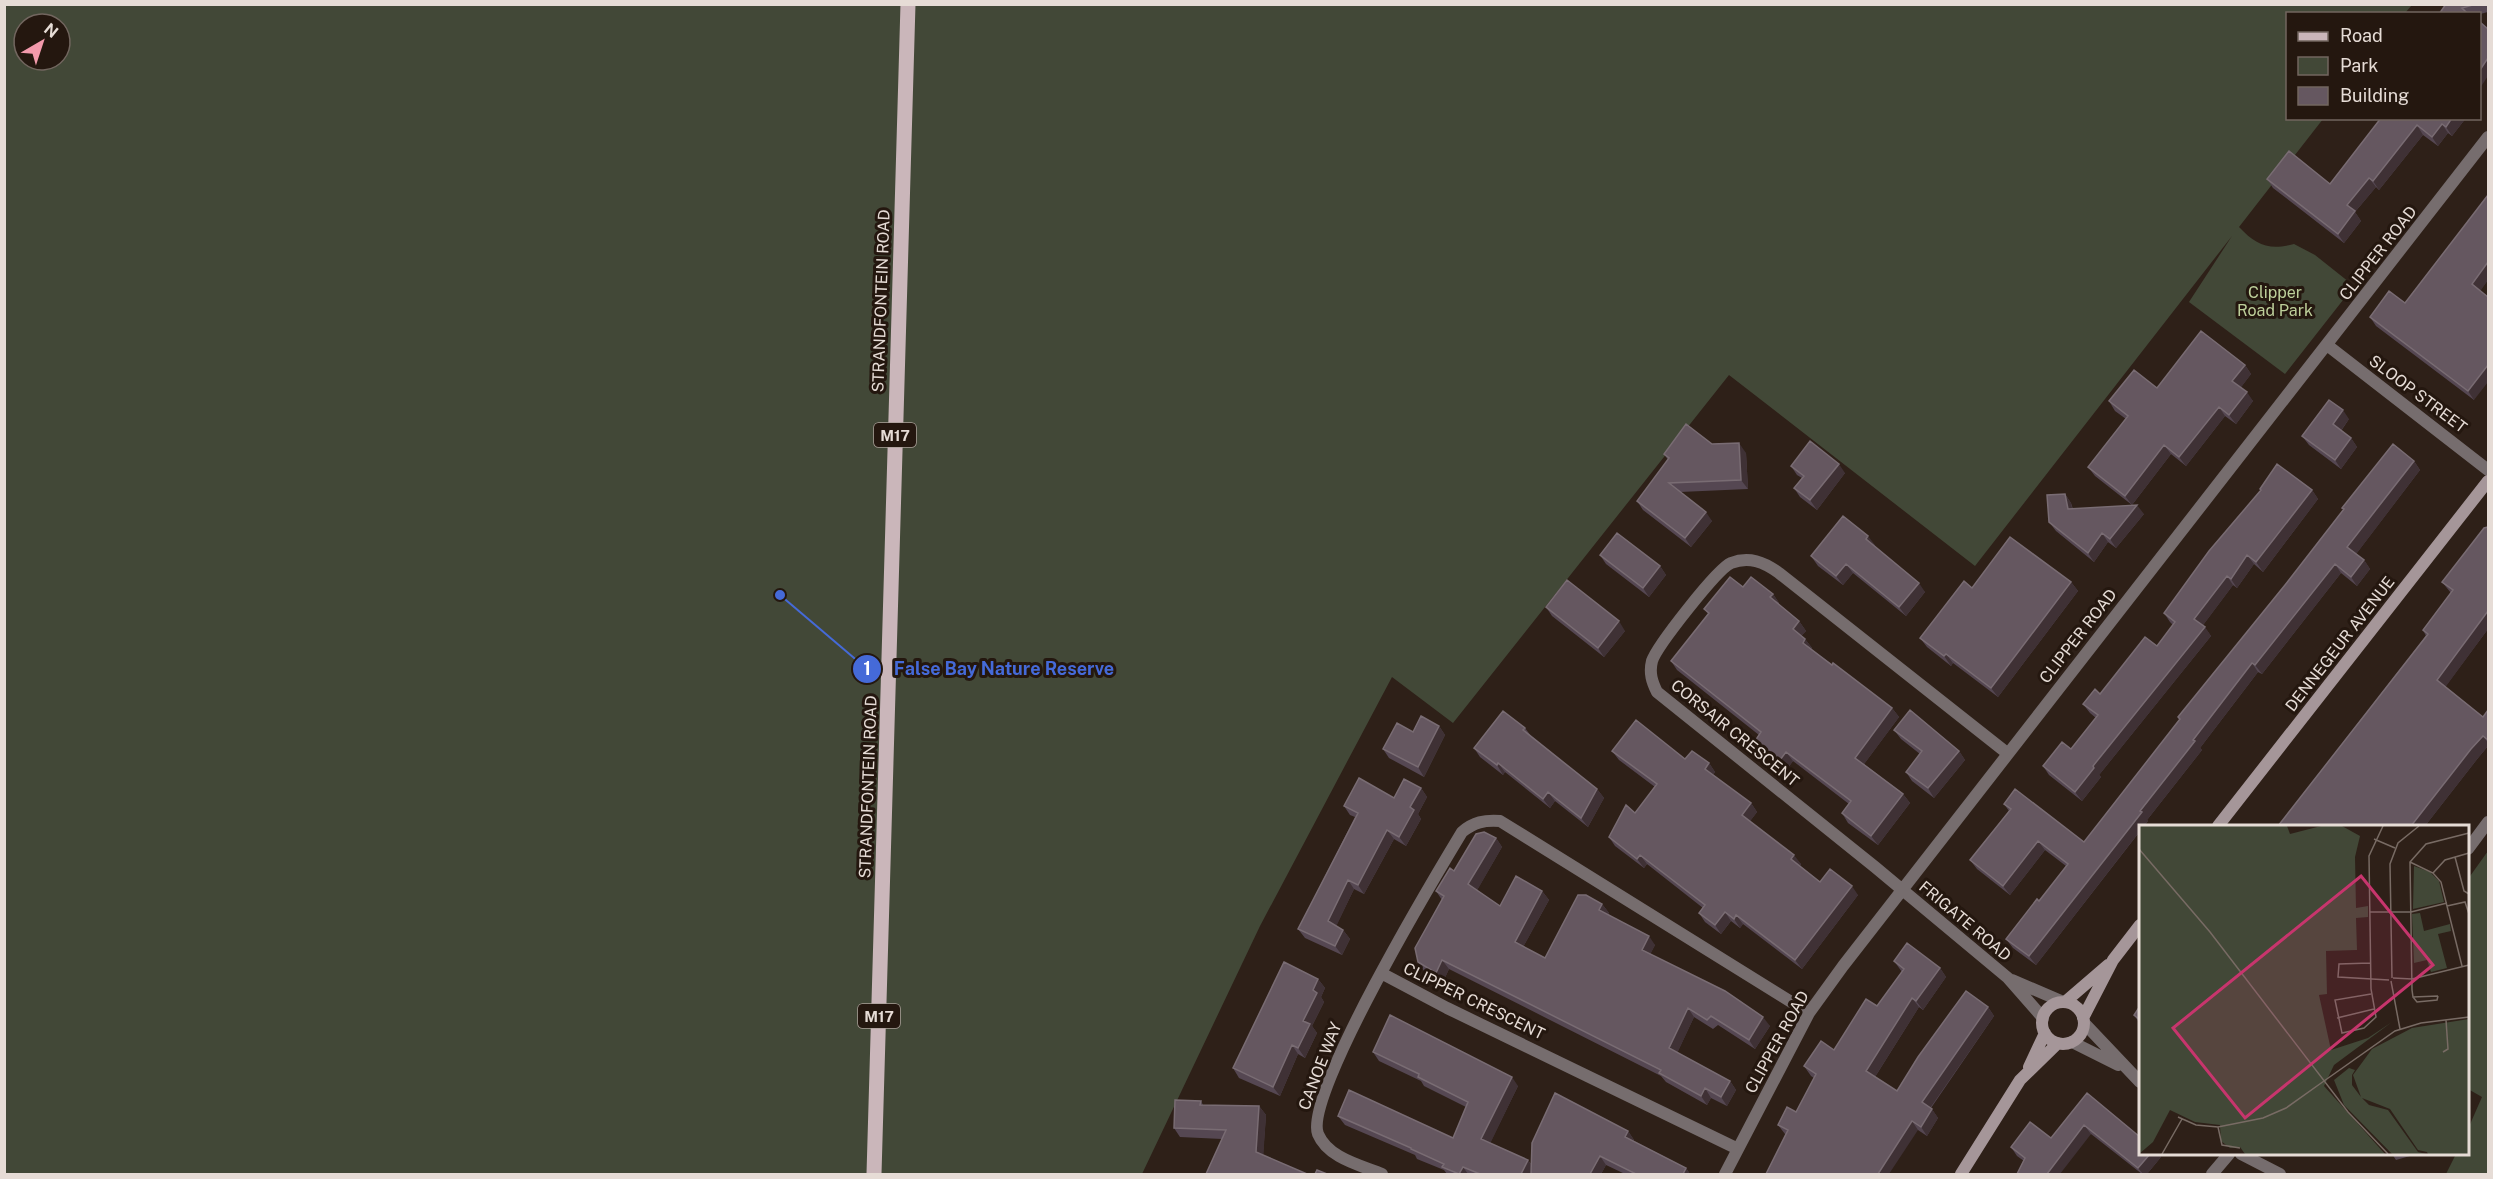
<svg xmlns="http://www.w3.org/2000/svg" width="2493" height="1179" viewBox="0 0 2493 1179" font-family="'Public Sans',sans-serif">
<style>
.green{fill:#424837;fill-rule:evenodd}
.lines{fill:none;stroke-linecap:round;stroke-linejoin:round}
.street{stroke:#766d6e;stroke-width:12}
.secondary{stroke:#a59699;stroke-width:12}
.primary{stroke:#cab6ba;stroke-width:15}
.wall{fill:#554752}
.shaded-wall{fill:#3f3135}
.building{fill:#655760;stroke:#796c73;stroke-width:1.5}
.labels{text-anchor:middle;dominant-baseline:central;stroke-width:6;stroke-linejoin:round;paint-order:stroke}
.shield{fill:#24170f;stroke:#aca19a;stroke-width:1.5}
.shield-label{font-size:15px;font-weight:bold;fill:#e6dcd6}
.street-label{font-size:16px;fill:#e6dcd6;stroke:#24170f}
.park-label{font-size:16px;fill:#bdcf9a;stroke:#24170f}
.inset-road{fill:none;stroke:#786b64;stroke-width:1.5}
.view{fill:#c7356d;fill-opacity:0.15;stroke:#c7356d;stroke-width:3}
.inset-edge{fill:none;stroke:#e6dcd6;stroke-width:3}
.leader{fill:none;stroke:#456ad8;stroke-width:2}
.callout-dot{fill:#456ad8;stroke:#24170f;stroke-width:2}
.mark-label{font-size:18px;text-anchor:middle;font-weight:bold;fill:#fff}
.callout-label{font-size:18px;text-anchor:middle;font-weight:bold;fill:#456ad8;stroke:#24170f;stroke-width:6;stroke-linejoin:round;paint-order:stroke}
</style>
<rect width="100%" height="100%" fill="#2e2018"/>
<path class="green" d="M 5,5 L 2412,5 L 2405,13 L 2288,14 L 2288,118 L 2323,119 L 2239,227 C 2256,245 2269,251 2294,244 L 2315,255 L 2354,286 L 2285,374 L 2189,302 L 2232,236 L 1975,566 L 1729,375 L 1453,723 L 1392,677 L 1260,926 L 1142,1174 L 5,1174 ZM 24,24 L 60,24 L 60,60 L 24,60 Z
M 2488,851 L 2488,1174 L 2446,1174 L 2456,1154 L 2468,1154 L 2468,1129 L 2482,1097 L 2468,1089 L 2468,879 Z"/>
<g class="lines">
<path class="street" d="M 2327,345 L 2488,470
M 2007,753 L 1779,573 C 1764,562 1749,556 1731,563 C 1717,569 1657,646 1652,661 C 1649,673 1652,682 1657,692 L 1875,867 L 2008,978 L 2043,1018
M 2468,849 L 2488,822
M 1381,973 L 1447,1008 L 1738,1149
M 2012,980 L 2061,1001
M 2084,1023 L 2140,1082
M 2072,1042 L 2118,1065
M 2241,1154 L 2280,1174
M 1382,1174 C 1360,1165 1328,1158 1318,1134 C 1303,1096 1436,875 1462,832 C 1474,822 1484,820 1500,821 L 1809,1013
M 1725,1174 L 1809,1013 L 1843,966 L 2488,137
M 2212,1174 L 2229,1154"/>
<path class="secondary" d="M 2218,826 L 2488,481
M 2065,1002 L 2108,965
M2042 1023a21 21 0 1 1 42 0a21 21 0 1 1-42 0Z
M 2083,1018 L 2113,960 L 2140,925
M 2029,1067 L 2045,1033
M 1961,1174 L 2020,1080 L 2058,1043"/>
<path class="primary" d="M 874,1174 L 908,4"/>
</g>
<path class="wall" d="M 2446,4 L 2488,4 L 2488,12 L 2480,14 L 2439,14 Z
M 2381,118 L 2466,118 L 2452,136 L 2448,133 L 2438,146 L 2423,135 L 2379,190 L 2376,187 L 2355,212 L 2361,221 L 2344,243 L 2273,188 L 2267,179 L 2330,184 Z
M 2488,280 L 2480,290 L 2474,400 L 2376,326 L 2370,317 L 2405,303 Z
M 2245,365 L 2251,374 L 2241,387 L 2253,401 L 2236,424 L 2225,416 L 2186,466 L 2171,454 L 2132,505 L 2095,476 L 2088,467 L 2126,419 L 2115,411 L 2109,401 Z
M 2349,419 L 2341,431 L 2351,438 L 2357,447 L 2341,469 L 2309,445 L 2302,436 Z
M 1712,444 L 1746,453 L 1748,489 L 1680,492 L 1712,521 L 1691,547 L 1643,510 L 1637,501 L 1668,460 L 1664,454 Z
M 2414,461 L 2420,470 L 2356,554 L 2364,560 L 2370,569 L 2357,586 L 2341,573 L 2262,674 L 2258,672 L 2200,748 L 2202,750 L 2147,820 L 2148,821 L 2036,965 L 2013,948 L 2006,939 L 2039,901 L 2066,866 L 2045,850 L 2010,895 L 1977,869 L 1970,860 L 2009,811 L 2004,804 L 2084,842 L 2179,720 L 2178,717 L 2285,585 L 2343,510 L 2342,508 Z
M 1791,466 L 1845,473 L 1817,510 L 1800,497 L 1794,488 L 1802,478 L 1797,475 Z
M 2260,489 L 2312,490 L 2318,499 L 2263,572 L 2254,564 L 2237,588 L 2233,585 L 2203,625 L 2211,636 L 2099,775 L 2101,777 L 2082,801 L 2049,775 L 2043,766 L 2071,749 L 2096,718 L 2090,713 L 2083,704 L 2100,694 L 2157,646 L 2173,625 L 2170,622 L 2164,613 L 2261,490 Z
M 2065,494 L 2071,503 L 2073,509 L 2144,514 L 2116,548 L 2108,542 L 2094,562 L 2056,531 L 2049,522 Z
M 2488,527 L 2488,629 L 2445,687 L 2483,717 L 2488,710 L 2488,746 L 2478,758 L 2425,826 L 2278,826 L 2426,636 L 2423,630 L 2451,593 L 2442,582 Z
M 1875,545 L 1874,546 L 1925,592 L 1906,616 L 1853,573 L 1843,585 L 1818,566 L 1811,556 Z
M 1600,555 L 1660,566 L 1666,575 L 1649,597 L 1606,564 Z
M 2071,582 L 2078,591 L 1998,697 L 1953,663 L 1951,666 L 1927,647 L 1920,638 L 1972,588 Z
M 1743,587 L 1773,594 L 1779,603 L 1778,604 L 1799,621 L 1806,631 L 1801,636 L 1805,639 L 1812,648 L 1811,649 L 1892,708 L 1899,717 L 1864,764 L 1903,794 L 1910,803 L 1878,845 L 1848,823 L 1842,813 L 1849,804 L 1793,761 L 1787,769 L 1761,750 L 1755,741 L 1759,735 L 1677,670 L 1671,661 L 1708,614 L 1704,609 Z
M 1546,607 L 1625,631 L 1604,657 L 1552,616 Z
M 1439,726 L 1445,735 L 1424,777 L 1389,758 L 1383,749 L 1413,732 Z
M 1525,728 L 1531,736 L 1597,789 L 1604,798 L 1588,827 L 1555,801 L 1550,808 L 1505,772 L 1503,775 L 1480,757 L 1474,748 Z
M 1894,730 L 1959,751 L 1965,760 L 1934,798 L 1912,781 L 1906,772 L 1920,754 L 1901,739 Z
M 1612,751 L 1685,759 L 1709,763 L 1715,772 L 1713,775 L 1751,803 L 1757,812 L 1750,821 L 1801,864 L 1800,866 L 1820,882 L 1858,895 L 1802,969 L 1743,924 L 1740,928 L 1731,921 L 1721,934 L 1705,922 L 1699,913 L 1703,908 L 1647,864 L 1644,868 L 1615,846 L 1609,837 L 1635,813 L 1655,787 L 1619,760 Z
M 1421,788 L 1427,797 L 1418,814 L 1421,819 L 1406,846 L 1394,839 L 1364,894 L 1354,889 L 1336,926 L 1343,930 L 1350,939 L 1342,955 L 1305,938 L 1298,929 L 1355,817 L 1350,815 L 1344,806 L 1394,798 Z
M 1496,838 L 1502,847 L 1477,890 L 1500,906 L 1542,891 L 1549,900 L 1523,947 L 1545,958 L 1602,904 L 1609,913 L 1608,914 L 1655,945 L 1650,954 L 1770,1026 L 1755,1049 L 1718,1025 L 1713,1029 L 1694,1017 L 1677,1053 L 1730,1081 L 1736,1090 L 1727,1106 L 1711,1098 L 1707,1105 L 1666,1082 L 1661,1076 L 1449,969 L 1443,982 L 1424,971 L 1418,962 L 1442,900 L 1436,891 L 1454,871 Z
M 1894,961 L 1940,968 L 1946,977 L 1923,1010 L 1919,1007 L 1875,1077 L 1897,1091 L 1988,1007 L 1994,1016 L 1931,1108 L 1938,1118 L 1927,1136 L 1918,1130 L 1785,1134 L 1778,1125 L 1796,1112 L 1814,1078 L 1811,1076 L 1804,1066 L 1834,1050 L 1877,1006 L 1902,972 Z
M 1318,979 L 1325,988 L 1321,997 L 1324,1002 L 1312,1026 L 1317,1033 L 1305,1058 L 1298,1054 L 1280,1096 L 1239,1078 L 1233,1068 Z
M 2140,1006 L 2140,1024 L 2134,1015 Z
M 1373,1052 L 1518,1086 L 1490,1143 L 1528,1160 L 1531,1164 L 1628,1131 L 1634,1140 L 1634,1141 L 1686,1168 L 1690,1174 L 1625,1174 L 1606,1165 L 1601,1174 L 1447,1174 L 1444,1170 L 1417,1159 L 1415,1155 L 1345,1125 L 1338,1116 L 1453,1138 L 1466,1107 L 1424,1086 L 1421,1081 L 1379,1061 Z
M 2087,1093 L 2140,1154 L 2158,1154 L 2161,1157 L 2147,1174 L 2142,1174 L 2091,1134 L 2024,1161 L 2017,1156 L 2011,1147 L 2051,1138 Z
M 1201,1101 L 1203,1105 L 1259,1106 L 1266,1115 L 1263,1155 L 1222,1139 L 1180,1137 L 1174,1128 Z
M 2392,1154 L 2417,1154 L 2396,1160 Z"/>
<path class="shaded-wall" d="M 2488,58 L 2488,76 L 2480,88 L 2480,70 Z
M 2452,118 L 2466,118 L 2452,136 L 2446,127 Z
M 2442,124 L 2448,133 L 2438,146 L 2432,137 Z
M 2417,125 L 2423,135 L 2379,190 L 2373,181 Z
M 2369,178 L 2376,187 L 2355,212 L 2361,221 L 2344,243 L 2338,234 L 2347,205 Z
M 2488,262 L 2488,280 L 2479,293 L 2472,284 Z
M 2245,365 L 2251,374 L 2239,390 L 2232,381 Z
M 2488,365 L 2488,382 L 2474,400 L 2468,391 Z
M 2247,392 L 2253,401 L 2236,424 L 2229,415 Z
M 2219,407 L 2225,416 L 2186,466 L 2179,457 Z
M 2343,410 L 2349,419 L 2339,433 L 2333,424 Z
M 2351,438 L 2357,447 L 2341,469 L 2335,460 Z
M 1739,443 L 1746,453 L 1748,489 L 1741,480 Z
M 2164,445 L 2171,454 L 2132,505 L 2125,496 Z
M 2414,461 L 2420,470 L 2354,557 L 2347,547 Z
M 1839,464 L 1845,473 L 1817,510 L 1810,500 Z
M 2312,490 L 2318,499 L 2263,572 L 2256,562 Z
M 2065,494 L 2071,503 L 2074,518 L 2068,509 Z
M 2137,505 L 2144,514 L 2116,548 L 2110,539 Z
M 1706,512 L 1712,521 L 1691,547 L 1685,538 Z
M 2102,533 L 2108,542 L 2094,562 L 2088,553 Z
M 1868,536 L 1875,545 L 1872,548 L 1866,539 Z
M 2247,555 L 2254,564 L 2237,588 L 2231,579 Z
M 2364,560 L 2370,569 L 2357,586 L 2351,577 Z
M 1846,564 L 1853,573 L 1843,585 L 1836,576 Z
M 2335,564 L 2341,573 L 2262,674 L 2255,665 Z
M 1660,566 L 1666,575 L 1649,597 L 1643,588 Z
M 2227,576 L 2233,585 L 2201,628 L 2194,619 Z
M 2071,582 L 2078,591 L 1998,697 L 1991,688 Z
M 1919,583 L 1925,592 L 1906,616 L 1899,607 Z
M 1773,594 L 1779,603 L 1776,606 L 1770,597 Z
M 2488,611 L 2488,629 L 2444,689 L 2437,680 Z
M 1619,621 L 1625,631 L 1604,657 L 1598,648 Z
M 1799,621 L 1806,631 L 1799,638 L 1793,629 Z
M 2205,627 L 2211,636 L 2099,775 L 2101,777 L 2082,801 L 2075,792 L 2093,766 Z
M 1805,639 L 1812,648 L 1809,652 L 1803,643 Z
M 1946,654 L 1953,663 L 1951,666 L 1944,656 Z
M 2252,663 L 2258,672 L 2200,748 L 2202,750 L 2147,820 L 2148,821 L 2144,826 L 2140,826 L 2140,831 L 2036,965 L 2029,956 Z
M 1892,708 L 1899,717 L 1862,767 L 1855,758 Z
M 1439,726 L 1445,735 L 1424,777 L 1418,767 Z
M 2483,736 L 2488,743 L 2488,746 L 2478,758 L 2425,826 L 2411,826 L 2471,749 Z
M 1959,751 L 1965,760 L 1934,798 L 1928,788 Z
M 1786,752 L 1793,761 L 1787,769 L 1780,760 Z
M 1498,763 L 1505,772 L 1503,775 L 1497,765 Z
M 1709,763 L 1715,772 L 1711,778 L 1705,769 Z
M 1421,788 L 1427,797 L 1418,814 L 1421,819 L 1406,846 L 1399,837 L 1410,807 Z
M 1597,789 L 1604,798 L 1588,827 L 1581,818 Z
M 1548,792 L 1555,801 L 1550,808 L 1543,799 Z
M 1903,794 L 1910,803 L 1878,845 L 1871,836 Z
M 1751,803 L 1757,812 L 1748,824 L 1742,815 Z
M 1387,830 L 1394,839 L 1364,894 L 1358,885 Z
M 1496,838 L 1502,847 L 1475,894 L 1468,884 Z
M 2038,841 L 2045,850 L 2010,895 L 2003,886 Z
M 1640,855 L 1647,864 L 1644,868 L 1637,859 Z
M 1794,855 L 1801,864 L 1798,868 L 1791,859 Z
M 1348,880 L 1354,889 L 1334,931 L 1328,921 Z
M 1852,886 L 1858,895 L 1802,969 L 1795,960 Z
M 1542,891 L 1549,900 L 1521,951 L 1515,942 Z
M 1602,904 L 1609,913 L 1606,919 L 1599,910 Z
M 1725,912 L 1731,921 L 1721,934 L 1715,925 Z
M 1736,915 L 1743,924 L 1740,928 L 1734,919 Z
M 1343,930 L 1350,939 L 1342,955 L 1335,946 Z
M 1649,936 L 1655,945 L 1648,959 L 1642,950 Z
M 1442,960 L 1449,969 L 1443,982 L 1436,973 Z
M 1940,968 L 1946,977 L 1923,1010 L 1916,1001 Z
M 1318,979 L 1325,988 L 1321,997 L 1324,1002 L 1312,1026 L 1317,1033 L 1305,1058 L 1298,1048 L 1303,1021 L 1313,990 Z
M 1912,998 L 1919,1007 L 1873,1080 L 1866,1071 Z
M 1988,1007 L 1994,1016 L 1928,1111 L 1922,1102 Z
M 1688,1008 L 1694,1017 L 1675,1058 L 1669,1048 Z
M 1763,1017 L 1770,1026 L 1755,1049 L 1749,1040 Z
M 1292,1045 L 1298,1054 L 1280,1096 L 1273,1087 Z
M 1512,1077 L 1518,1086 L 1488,1148 L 1481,1139 Z
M 1730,1081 L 1736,1090 L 1727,1106 L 1721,1097 Z
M 1705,1088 L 1711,1098 L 1707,1105 L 1701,1096 Z
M 1259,1106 L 1266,1115 L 1263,1161 L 1256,1152 Z
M 1932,1109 L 1938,1118 L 1927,1136 L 1921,1127 Z
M 1912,1121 L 1918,1130 L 1889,1174 L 1878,1174 Z
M 2084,1125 L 2091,1134 L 2060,1174 L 2047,1174 Z
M 1628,1131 L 1634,1140 L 1632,1146 L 1625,1137 Z
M 2150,1154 L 2158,1154 L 2161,1157 L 2147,1174 L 2143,1174 L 2138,1168 Z
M 1600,1156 L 1606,1165 L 1601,1174 L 1590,1174 Z
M 1528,1160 L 1534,1169 L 1532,1174 L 1521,1174 Z
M 1463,1167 L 1468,1174 L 1459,1174 Z
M 1686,1168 L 1690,1174 L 1683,1174 Z"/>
<path class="building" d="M 2446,4 L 2476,4 L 2462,8 L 2468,14 L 2439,14 Z
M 2480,22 L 2488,29 L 2488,58 L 2480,70 Z
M 2381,118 L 2452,118 L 2446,127 L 2442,124 L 2432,137 L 2417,125 L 2373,181 L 2369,178 L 2347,205 L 2355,211 L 2338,234 L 2267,179 L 2289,151 L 2330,184 Z
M 2488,195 L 2488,262 L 2472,284 L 2488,297 L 2488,365 L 2468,391 L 2370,317 L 2389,291 L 2405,303 Z
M 2201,331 L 2245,365 L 2232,381 L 2247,392 L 2229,415 L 2219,407 L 2179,457 L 2164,445 L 2125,496 L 2088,467 L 2128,416 L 2109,401 L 2134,370 L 2157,388 Z
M 2329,400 L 2343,410 L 2333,424 L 2351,438 L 2335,460 L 2302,436 Z
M 1686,424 L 1712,444 L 1739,443 L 1741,480 L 1669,483 L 1706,512 L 1685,538 L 1637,501 L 1669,458 L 1664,454 Z
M 1810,441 L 1839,464 L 1810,500 L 1794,488 L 1804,476 L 1791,466 Z
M 2393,444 L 2414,461 L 2347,547 L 2364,560 L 2351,577 L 2335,564 L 2255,665 L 2252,663 L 2193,740 L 2195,741 L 2140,811 L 2142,812 L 2029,956 L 2006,939 L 2037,899 L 2039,901 L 2068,864 L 2038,841 L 2003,886 L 1970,860 L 2011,809 L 2004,804 L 2015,789 L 2084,842 L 2180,719 L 2178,717 L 2285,585 L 2344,509 L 2342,508 Z
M 2277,464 L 2312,490 L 2256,562 L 2247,555 L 2231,579 L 2227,576 L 2194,619 L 2205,627 L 2093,766 L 2094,768 L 2075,792 L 2043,766 L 2062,742 L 2071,749 L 2098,715 L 2083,704 L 2095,689 L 2100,694 L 2145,637 L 2157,646 L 2175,622 L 2164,613 L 2209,551 L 2261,490 L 2260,489 Z
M 2065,494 L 2068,509 L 2137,505 L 2110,539 L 2102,533 L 2088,553 L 2049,522 L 2047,495 Z
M 1843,516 L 1868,536 L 1866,539 L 1919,583 L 1899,607 L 1846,564 L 1836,576 L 1811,556 Z
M 2488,527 L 2488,611 L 2437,680 L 2483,717 L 2488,710 L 2488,740 L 2483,736 L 2471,749 L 2411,826 L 2278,826 L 2428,634 L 2423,630 L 2453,590 L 2442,582 L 2484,528 Z
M 1617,533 L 1660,566 L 1643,588 L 1600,555 Z
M 2010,537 L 2071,582 L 1991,688 L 1946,654 L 1944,656 L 1920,638 L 1964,581 L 1972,588 Z
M 1730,577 L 1743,587 L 1751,577 L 1773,594 L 1770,597 L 1799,621 L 1793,629 L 1805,639 L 1803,643 L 1832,665 L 1833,663 L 1892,708 L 1855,758 L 1903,794 L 1871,836 L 1842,813 L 1851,801 L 1786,752 L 1780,760 L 1755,741 L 1761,732 L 1671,661 L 1709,613 L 1704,609 Z
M 1567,580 L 1619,621 L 1598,648 L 1546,607 Z
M 1910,710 L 1959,751 L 1928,788 L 1906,772 L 1922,751 L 1894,730 Z
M 1503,711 L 1525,728 L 1523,730 L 1597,789 L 1581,818 L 1548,792 L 1543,799 L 1498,763 L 1497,765 L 1474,748 Z
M 1421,716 L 1439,726 L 1418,767 L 1383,749 L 1397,723 L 1413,732 Z
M 1636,720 L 1685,759 L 1692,751 L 1709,763 L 1705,769 L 1751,803 L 1742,815 L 1794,855 L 1791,859 L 1820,882 L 1830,869 L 1852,886 L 1795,960 L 1736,915 L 1734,919 L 1725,912 L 1715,925 L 1699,913 L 1705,905 L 1640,855 L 1637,859 L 1609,837 L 1626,805 L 1635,813 L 1657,784 L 1612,751 Z
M 1359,778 L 1394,798 L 1404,779 L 1421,788 L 1410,807 L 1414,810 L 1399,837 L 1387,830 L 1358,885 L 1348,880 L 1328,921 L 1343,930 L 1335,946 L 1298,929 L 1358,813 L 1344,806 Z
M 1484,832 L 1496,838 L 1468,884 L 1500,906 L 1516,876 L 1542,891 L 1515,942 L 1545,958 L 1578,895 L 1586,895 L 1602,904 L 1599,910 L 1649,936 L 1642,950 L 1725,991 L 1763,1017 L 1749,1040 L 1711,1016 L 1707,1020 L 1688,1008 L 1669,1048 L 1730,1081 L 1721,1097 L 1705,1088 L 1701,1096 L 1659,1073 L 1661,1070 L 1442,960 L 1436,973 L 1418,962 L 1415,948 L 1444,896 L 1436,891 L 1450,868 L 1454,871 L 1476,834 Z
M 1907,943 L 1940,968 L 1916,1001 L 1912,998 L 1866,1071 L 1897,1091 L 1918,1057 L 1966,991 L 1988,1007 L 1922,1102 L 1932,1109 L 1921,1127 L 1912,1121 L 1878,1174 L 1766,1174 L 1788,1130 L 1778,1125 L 1787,1107 L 1796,1112 L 1816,1074 L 1804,1066 L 1821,1041 L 1834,1050 L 1866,999 L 1877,1006 L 1904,969 L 1894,961 Z
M 1284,962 L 1318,979 L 1313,990 L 1317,993 L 1303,1021 L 1310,1024 L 1298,1048 L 1292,1045 L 1273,1087 L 1233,1068 Z
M 2140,1006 L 2140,1020 L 2134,1015 Z
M 1390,1015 L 1512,1077 L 1481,1139 L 1528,1160 L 1521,1174 L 1480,1174 L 1463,1167 L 1459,1174 L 1442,1167 L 1444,1164 L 1411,1149 L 1411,1148 L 1338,1116 L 1349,1090 L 1453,1138 L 1468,1102 L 1418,1077 L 1419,1074 L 1373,1052 Z
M 1555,1093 L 1628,1131 L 1625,1137 L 1686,1168 L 1683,1174 L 1636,1174 L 1600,1156 L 1590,1174 L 1531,1174 L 1532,1143 Z
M 2087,1093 L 2140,1137 L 2140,1154 L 2150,1154 L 2138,1168 L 2084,1125 L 2047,1174 L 2017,1174 L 2025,1158 L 2011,1147 L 2030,1122 L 2051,1138 Z
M 1175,1100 L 1201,1101 L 1200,1105 L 1259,1106 L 1256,1152 L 1307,1174 L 1206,1174 L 1226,1130 L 1174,1128 Z
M 1317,1170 L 1327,1174 L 1315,1174 Z"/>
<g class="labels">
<g class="shield">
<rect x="874" y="423" width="42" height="24" rx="4.5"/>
<rect x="858" y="1004" width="42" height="24" rx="4.5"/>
</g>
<g class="shield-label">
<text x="895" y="435">M17</text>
<text x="879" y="1016">M17</text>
</g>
<g class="street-label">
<text transform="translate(2378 253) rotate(-52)">CLIPPER ROAD</text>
<text transform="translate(881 301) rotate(-88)">STRANDFONTEIN ROAD</text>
<text transform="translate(2418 394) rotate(37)">SLOOP STREET</text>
<text transform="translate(2078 636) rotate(-52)">CLIPPER ROAD</text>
<text transform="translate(2340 644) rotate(-52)">DENNEGEUR AVENUE</text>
<text transform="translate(1735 733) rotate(39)">CORSAIR CRESCENT</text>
<text transform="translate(868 787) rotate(-88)">STRANDFONTEIN ROAD</text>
<text transform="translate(1965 921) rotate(40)">FRIGATE ROAD</text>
<text transform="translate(1474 1001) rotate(26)">CLIPPER CRESCENT</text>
<text transform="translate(1777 1042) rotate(-61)">CLIPPER ROAD</text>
<text transform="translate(1320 1066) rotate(-69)">CANOE WAY</text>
</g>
<g class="park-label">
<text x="2275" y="292">Clipper<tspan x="2275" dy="18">Road Park</tspan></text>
</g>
</g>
<g transform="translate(2139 825)">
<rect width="330" height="330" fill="#2e2018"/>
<path d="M 0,1 L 148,1 L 151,9 L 182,1 L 203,1 L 221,11 L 216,32 L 217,83 L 229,81 L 229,92 L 217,93 L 218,125 L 187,126 L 188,169 L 180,170 L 192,225 L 229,213 L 253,197 L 195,240 L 185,261 L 246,329 L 106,329 L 101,322 L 91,323 L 82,316 L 81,300 L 56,297 L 31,285 L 14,317 L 0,329 ZM 275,41 L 291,47 L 300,56 L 305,77 L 274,84 ZM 281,88 L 285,106 L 311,99 L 312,106 L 299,109 L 308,143 L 292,147 L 288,135 L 275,138 L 273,89 ZM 330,194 L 330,329 L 289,329 L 288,327 L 279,325 L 251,284 L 223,273 L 230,280 L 249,285 L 279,327 L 287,329 L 253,329 L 205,280 L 195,255 L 210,243 L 216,245 L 213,250 L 213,260 L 222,272 L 214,250 L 233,224 L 273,203 Z" fill="#424837"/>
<path class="inset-road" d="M 235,14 L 256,23M 0,24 L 71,107 L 209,287 L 249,329M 316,32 L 325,66 L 330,69M 271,37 L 294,48 L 302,57 L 323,141M 294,48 L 306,35 L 330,28M 308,81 L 326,77 L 330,89M 231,87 L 272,87 L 308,78M 231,138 L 200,139 L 199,152 L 250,155M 253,153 L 251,39 L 259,18 L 280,1M 254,153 L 273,154 L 330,140M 252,156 L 261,204M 232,169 L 196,175 L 203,208 L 225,203 L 237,192 L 232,164 L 230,31 L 244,1M 299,171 L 274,172 L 273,165 L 271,37 L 287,19 L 330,8M 274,172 L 278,177 L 298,175 L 299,171M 198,193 L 235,184M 304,227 L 309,224 L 307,195M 185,256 L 256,206 L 282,198 L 330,192M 39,292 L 57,300 L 79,302 L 124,293 L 147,283 L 185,256M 79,302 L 83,320 L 101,323M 23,329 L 43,294"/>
<path class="view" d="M 222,51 L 294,140 L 106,293 L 34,203 Z"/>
<rect width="330" height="330" class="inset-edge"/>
</g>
<path class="leader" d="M780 595L867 669"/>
<g class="callout-dot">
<circle cx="780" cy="595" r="6"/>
<circle cx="867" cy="669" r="15"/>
</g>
<g class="mark-label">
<text x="867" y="675">1</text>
</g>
<g class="callout-label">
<text x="1004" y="675">False Bay Nature Reserve</text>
</g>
<rect width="2493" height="1179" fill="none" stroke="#e6dcd6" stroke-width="12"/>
<rect x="2286" y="12" width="195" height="108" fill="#24170f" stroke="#72665f" stroke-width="1.5"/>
<rect x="2298" y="32" width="30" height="9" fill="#cab6ba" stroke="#72665f" stroke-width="1.5"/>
<text x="2340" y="42" font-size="18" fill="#e6dcd6">Road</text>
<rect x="2298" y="57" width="30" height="18" fill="#424837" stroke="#72665f" stroke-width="1.5"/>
<text x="2340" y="72" font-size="18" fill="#e6dcd6">Park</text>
<rect x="2298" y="87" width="30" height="18" fill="#655760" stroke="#72665f" stroke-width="1.5"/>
<text x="2340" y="102" font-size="18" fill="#e6dcd6">Building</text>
<g transform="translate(42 42) rotate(39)"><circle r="28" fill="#24170f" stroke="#72665f" stroke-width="1.5"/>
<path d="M0-4.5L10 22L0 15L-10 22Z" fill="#f39aac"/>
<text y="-9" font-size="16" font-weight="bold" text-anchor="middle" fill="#e6dcd6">N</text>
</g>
</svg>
